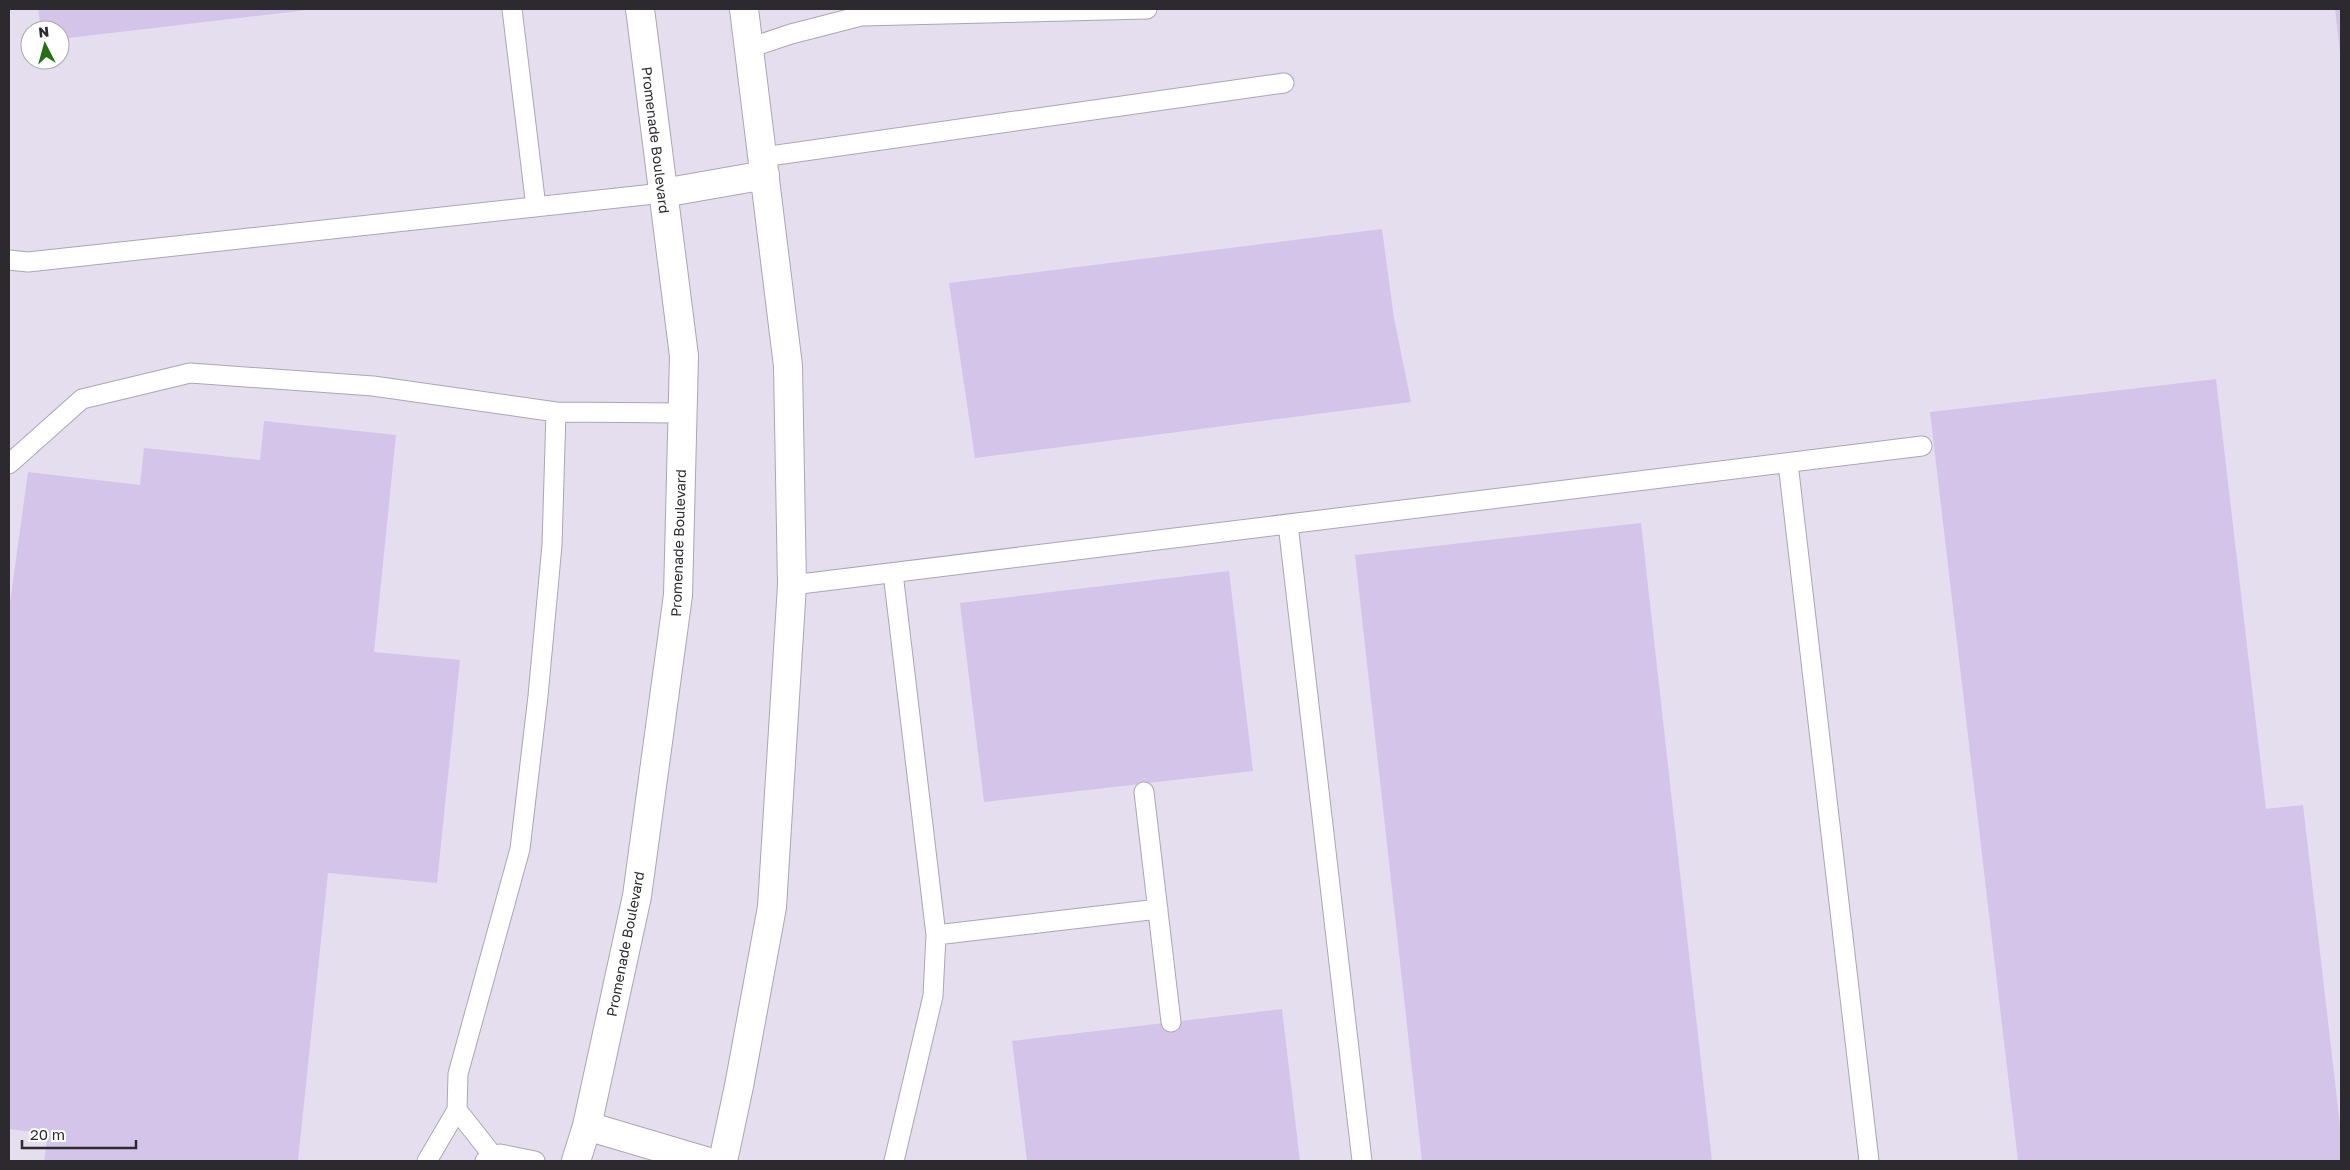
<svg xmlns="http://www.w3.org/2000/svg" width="2350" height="1170" viewBox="0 0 2350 1170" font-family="'Golos Text',sans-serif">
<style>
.building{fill:#d5c4e9}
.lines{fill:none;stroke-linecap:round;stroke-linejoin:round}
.lane-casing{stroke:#aca5b4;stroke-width:21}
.street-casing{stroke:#aca5b4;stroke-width:30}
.lane{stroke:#fff;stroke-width:19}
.street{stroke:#fff;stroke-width:28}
.labels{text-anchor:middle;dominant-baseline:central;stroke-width:4;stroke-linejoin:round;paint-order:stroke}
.street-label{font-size:14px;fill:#2c292f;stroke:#fff}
</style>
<rect width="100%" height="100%" fill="#e5deee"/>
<path class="building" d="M 38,9 L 307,9 L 307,10 L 60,39 L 60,30 L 41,30 Z
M 2335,9 L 2341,9 L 2341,52 L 2340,52 Z
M 1382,229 L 1394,318 L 1411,402 L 975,458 L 949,283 Z
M 2216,379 L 2266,809 L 2303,805 L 2341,1134 L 2341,1161 L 2018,1161 L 1930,412 Z
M 264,421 L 396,435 L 374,652 L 460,660 L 437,883 L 328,873 L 298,1161 L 44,1161 L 48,1134 L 9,1129 L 9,610 L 28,472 L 140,485 L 144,448 L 260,460 Z
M 1641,523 L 1712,1161 L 1422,1161 L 1355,555 Z
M 1229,571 L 1253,771 L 984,802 L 960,603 Z
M 1282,1009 L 1300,1161 L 1027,1161 L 1012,1041 Z"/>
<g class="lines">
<g class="lane-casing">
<path id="lane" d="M 512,9 L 536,207
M 749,48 L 791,34 L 861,16 L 1147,9
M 762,157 L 1284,83
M 9,260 L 28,262 L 663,193
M 1788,463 L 1869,1161
M 9,464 L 82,399 L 190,373 L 373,386 L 556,412 L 682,413
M 1288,524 L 1362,1161
M 893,573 L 936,935 L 933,996 L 894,1161
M 792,585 L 1922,446
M 1144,792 L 1171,1022
M 936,935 L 1158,909
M 494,1157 L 457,1110 L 458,1074 L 520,849 L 538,696 L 552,545 L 556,412
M 427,1161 L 457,1110
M 485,1161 L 500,1154 L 535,1161"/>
</g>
<g class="street-casing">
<path id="street" d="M 663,193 L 765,175
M 587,1126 L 705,1161
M 576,1161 L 587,1126 L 637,896 L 678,595 L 684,356 L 640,9
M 723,1161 L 739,1086 L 772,907 L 792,585 L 788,366 L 744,9"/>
</g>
<use href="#lane" class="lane"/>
<use href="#street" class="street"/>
</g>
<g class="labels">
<g class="street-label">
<text transform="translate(656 140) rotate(83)">Promenade Boulevard</text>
<text transform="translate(678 543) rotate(-88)">Promenade Boulevard</text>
<text transform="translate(625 944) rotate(-79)">Promenade Boulevard</text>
</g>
</g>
<rect width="2350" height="1170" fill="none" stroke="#2c292f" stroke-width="20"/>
<g transform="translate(45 45) rotate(354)"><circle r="24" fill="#ffffff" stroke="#aba9ac"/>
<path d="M0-4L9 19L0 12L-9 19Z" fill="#267013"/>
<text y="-8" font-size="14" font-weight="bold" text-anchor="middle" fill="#2c292f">N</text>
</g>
<path d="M22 1140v8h114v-8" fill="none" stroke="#2c292f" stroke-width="2.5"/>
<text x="30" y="1140" font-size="15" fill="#2c292f" stroke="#ffffff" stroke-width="4" paint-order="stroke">20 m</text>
</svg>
